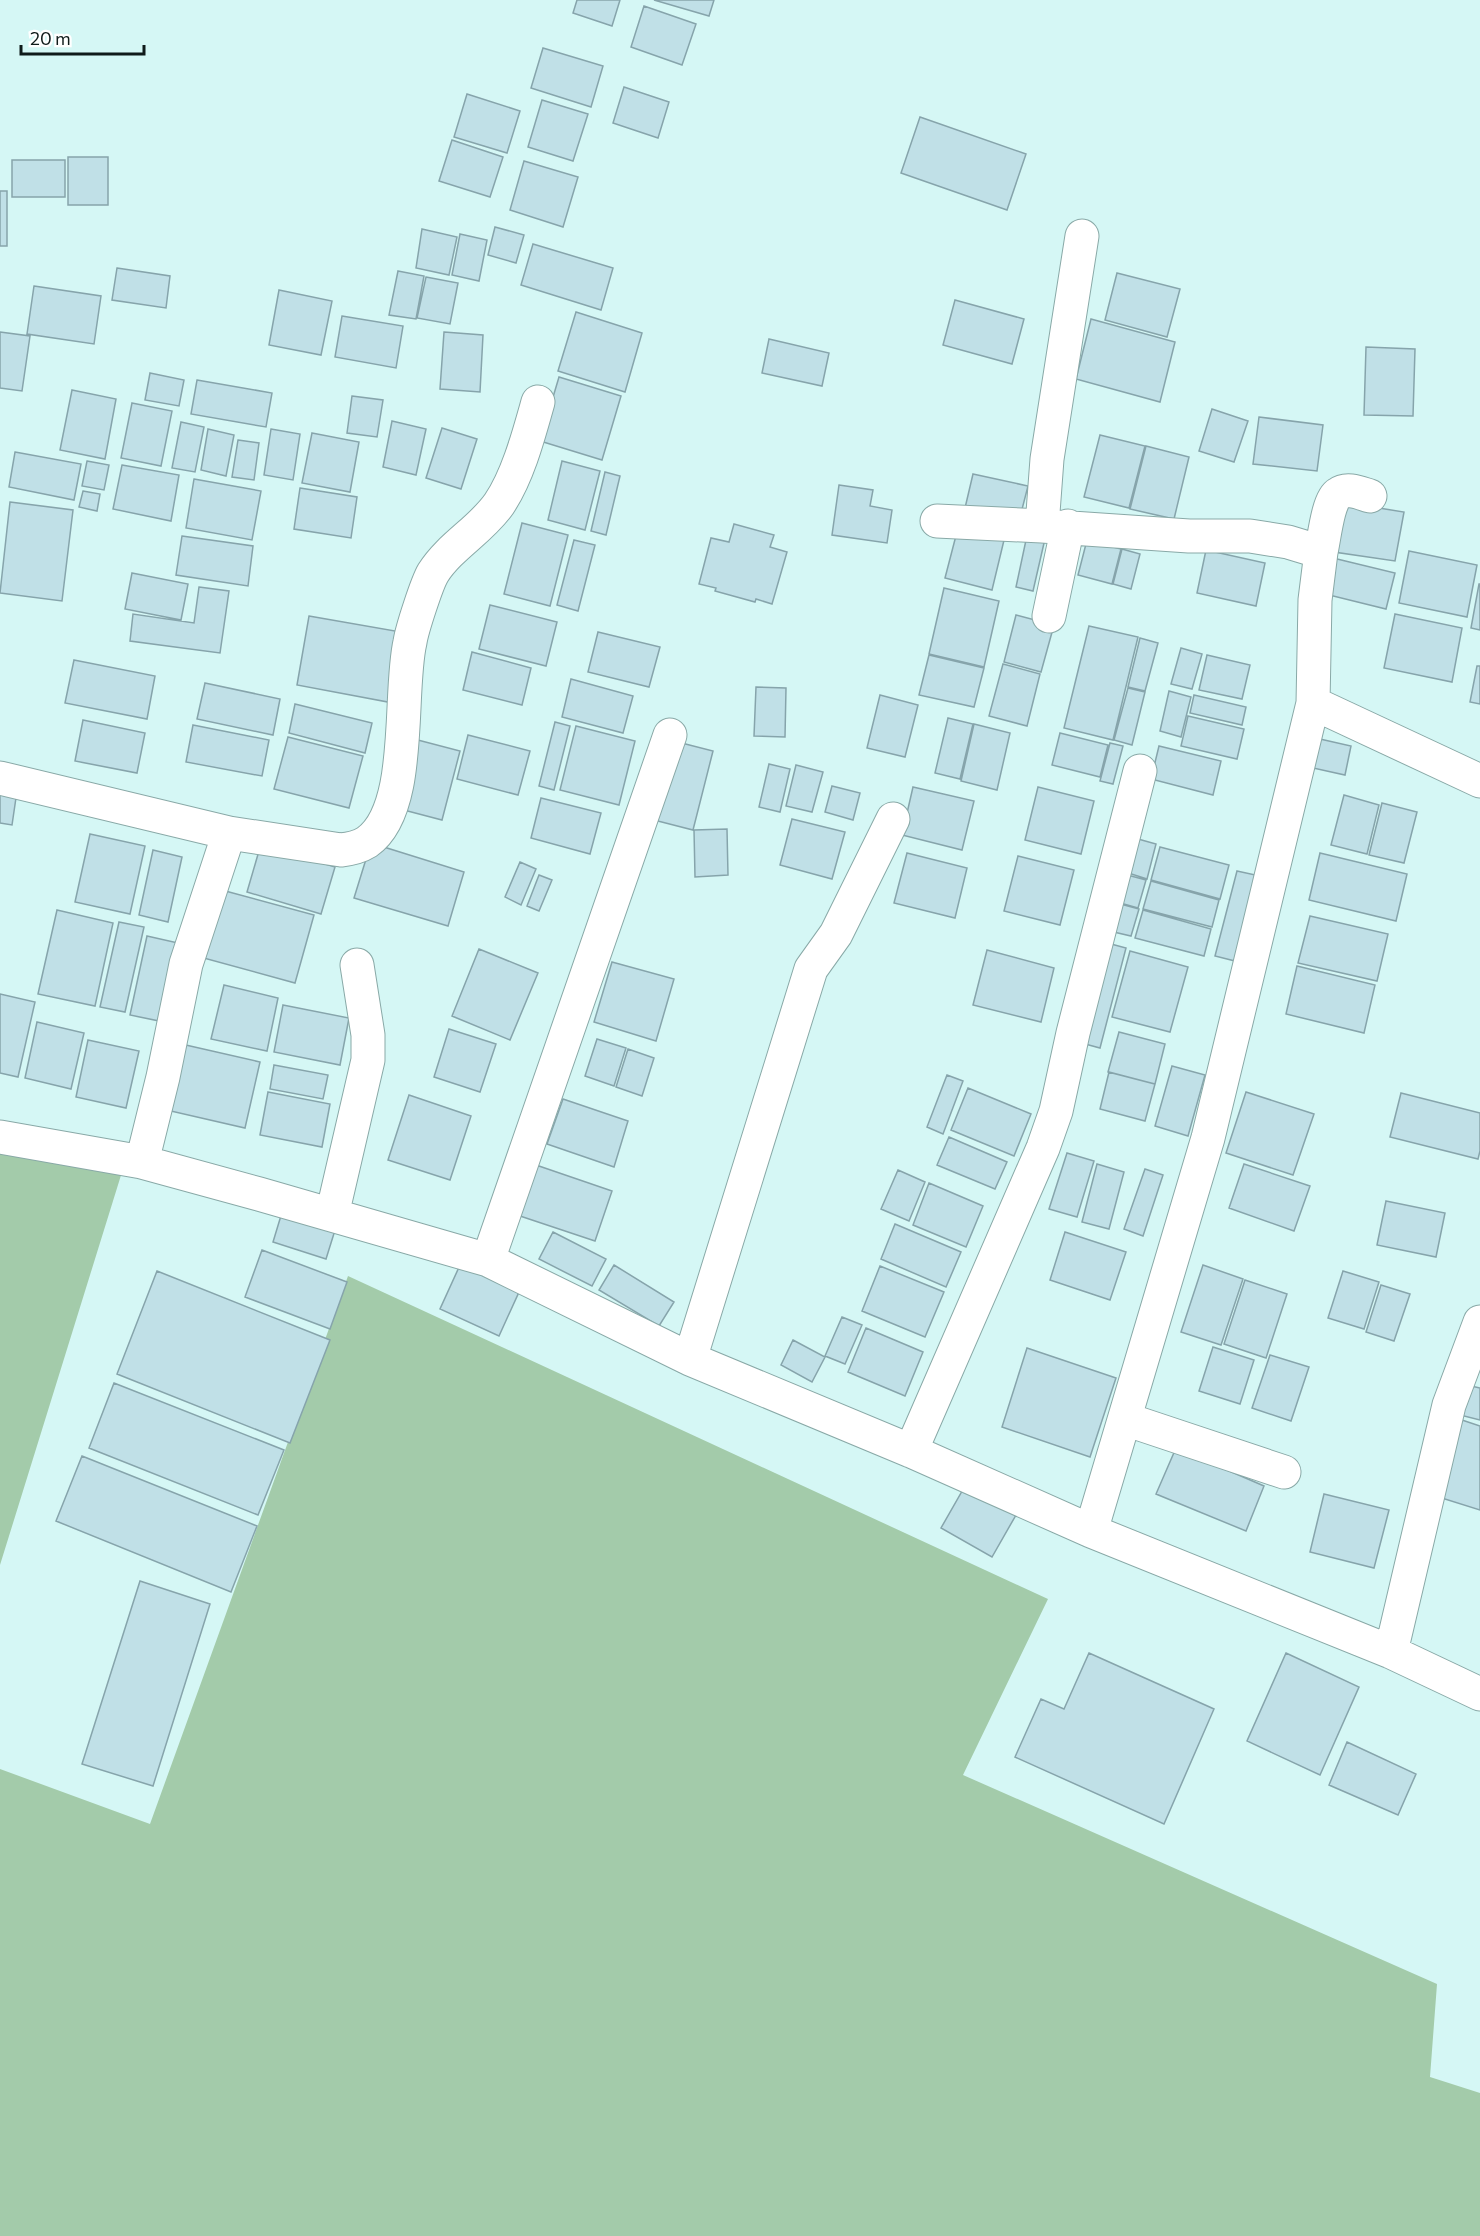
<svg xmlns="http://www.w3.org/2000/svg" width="1480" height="2236" viewBox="0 0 1480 2236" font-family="Commissioner,sans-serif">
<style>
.green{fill:#a3cbaa}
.building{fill:#c0e0e7;stroke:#86a4ab;stroke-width:1.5}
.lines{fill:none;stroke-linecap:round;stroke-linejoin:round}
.street-casing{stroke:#89a9a7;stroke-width:35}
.street{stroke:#fff;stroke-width:33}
</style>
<rect width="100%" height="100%" fill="#d5f7f5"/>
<path class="green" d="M 0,1148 L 122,1172 L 0,1565 Z
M 348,1276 L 1048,1599 L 963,1775 L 1437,1984 L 1430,2077 L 1480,2093 L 1480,2236 L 0,2236 L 0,1769 L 150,1824 Z"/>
<path class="building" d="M 577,0 L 620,0 L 612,26 L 573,13 Z
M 654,0 L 714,0 L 709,16 Z
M 644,6 L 696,24 L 682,65 L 631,47 Z
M 543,48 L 603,66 L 591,107 L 531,88 Z
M 624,87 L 669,102 L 658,138 L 613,123 Z
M 467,94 L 520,111 L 507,153 L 454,137 Z
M 542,100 L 588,114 L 573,161 L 528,147 Z
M 920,117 L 1026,154 L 1007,210 L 901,173 Z
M 452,140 L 503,157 L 490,197 L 439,181 Z
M 68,157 L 108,157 L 108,205 L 68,205 Z
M 12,160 L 65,160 L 65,197 L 12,197 Z
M 524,161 L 578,177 L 563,227 L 510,210 Z
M 0,191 L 7,191 L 7,246 L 0,246 Z
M 495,227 L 524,235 L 516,263 L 488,255 Z
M 422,229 L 457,237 L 449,275 L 416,268 Z
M 460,234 L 487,240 L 479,281 L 452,275 Z
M 533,244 L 613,268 L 601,310 L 521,285 Z
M 117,268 L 170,276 L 166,308 L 112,300 Z
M 398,271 L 424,276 L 416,319 L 389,315 Z
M 1117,273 L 1180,289 L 1167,337 L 1105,320 Z
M 426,277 L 458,283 L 450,324 L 417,318 Z
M 34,286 L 101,296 L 94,344 L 27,334 Z
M 279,290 L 332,301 L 321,355 L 269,345 Z
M 955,300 L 1024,319 L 1012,364 L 943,345 Z
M 576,312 L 642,333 L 625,392 L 558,371 Z
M 342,316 L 403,326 L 396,368 L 335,357 Z
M 1091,319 L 1175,342 L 1160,402 L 1076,379 Z
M 0,332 L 30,336 L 22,391 L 0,388 Z
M 444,332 L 483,335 L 480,392 L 440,389 Z
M 769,339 L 829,353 L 822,386 L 762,373 Z
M 1366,347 L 1415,349 L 1413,416 L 1364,415 Z
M 150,373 L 184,380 L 179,406 L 145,400 Z
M 559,377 L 621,396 L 602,460 L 540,441 Z
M 197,380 L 272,393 L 266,427 L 191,414 Z
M 72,390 L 116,399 L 105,459 L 60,450 Z
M 352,396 L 383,400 L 377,437 L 347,433 Z
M 132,403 L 172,411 L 161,466 L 121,458 Z
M 1212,409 L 1248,421 L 1234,462 L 1199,451 Z
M 1259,417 L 1323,425 L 1317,471 L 1253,464 Z
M 392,421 L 426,429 L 416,475 L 383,467 Z
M 181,422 L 204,427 L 195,472 L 172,468 Z
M 442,428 L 477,439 L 461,489 L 426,478 Z
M 208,429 L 234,435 L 226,476 L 201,470 Z
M 271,429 L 300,434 L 293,480 L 264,475 Z
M 312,433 L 359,442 L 350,492 L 302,483 Z
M 1100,435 L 1145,446 L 1129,508 L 1084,497 Z
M 238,440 L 259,443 L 254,480 L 232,477 Z
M 1146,446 L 1189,457 L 1174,519 L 1130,509 Z
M 15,452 L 81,464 L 74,500 L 9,487 Z
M 87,461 L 109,465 L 104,490 L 82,486 Z
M 562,461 L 600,471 L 585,530 L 548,520 Z
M 122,465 L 179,475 L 171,521 L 113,509 Z
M 605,472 L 620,476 L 606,535 L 591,531 Z
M 973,474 L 1028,486 L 1019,521 L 965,508 Z
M 194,479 L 261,491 L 252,540 L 186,528 Z
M 839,485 L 873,490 L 870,506 L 892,510 L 887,543 L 832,535 Z
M 300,488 L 357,497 L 351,538 L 294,529 Z
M 83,491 L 100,494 L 97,511 L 79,507 Z
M 10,502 L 73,510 L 62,601 L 0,593 Z
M 1341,502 L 1404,512 L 1395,561 L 1334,552 Z
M 522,523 L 568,535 L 550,606 L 504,594 Z
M 734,524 L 774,535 L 770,547 L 787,552 L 772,604 L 756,599 L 755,602 L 715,591 L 716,588 L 699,584 L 711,538 L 729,542 Z
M 959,524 L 1005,536 L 992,590 L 945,578 Z
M 1029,526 L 1047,530 L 1033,591 L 1016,587 Z
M 182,536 L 253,546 L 248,586 L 176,575 Z
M 574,540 L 595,545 L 578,611 L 557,605 Z
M 1087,540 L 1121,549 L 1112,584 L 1078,575 Z
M 1122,549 L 1140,554 L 1131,589 L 1113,584 Z
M 1206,550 L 1265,563 L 1256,606 L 1197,593 Z
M 1409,551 L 1477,565 L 1467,617 L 1399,603 Z
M 1333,558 L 1395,573 L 1386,609 L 1325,594 Z
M 132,573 L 188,584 L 181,620 L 125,609 Z
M 1479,584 L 1480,584 L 1480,630 L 1471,628 Z
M 199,587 L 229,591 L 220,653 L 130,641 L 133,614 L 194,623 Z
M 944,588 L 999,601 L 984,667 L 929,654 Z
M 490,605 L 557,622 L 546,666 L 479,649 Z
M 1395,614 L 1462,628 L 1452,682 L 1384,668 Z
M 1016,615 L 1054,625 L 1041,672 L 1004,662 Z
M 309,616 L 401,632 L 388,702 L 297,685 Z
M 1089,626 L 1138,637 L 1113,740 L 1064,728 Z
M 598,632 L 660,647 L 649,687 L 588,672 Z
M 1140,638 L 1158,643 L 1145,691 L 1128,687 Z
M 1181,648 L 1202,654 L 1192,689 L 1171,684 Z
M 472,652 L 531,668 L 522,705 L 463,690 Z
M 929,655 L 984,668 L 974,707 L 919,695 Z
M 1207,655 L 1250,665 L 1242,699 L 1199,690 Z
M 74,660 L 155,676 L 147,719 L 65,703 Z
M 1003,664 L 1040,674 L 1027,726 L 989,716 Z
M 1477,666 L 1480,666 L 1480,704 L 1470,702 Z
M 571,679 L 633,696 L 623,733 L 562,717 Z
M 205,683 L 280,699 L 273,735 L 197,719 Z
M 756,687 L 786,688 L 785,737 L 754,736 Z
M 1128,688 L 1145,692 L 1132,745 L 1114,740 Z
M 1169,691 L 1191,697 L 1181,737 L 1160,731 Z
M 880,695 L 918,705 L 905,757 L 867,748 Z
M 1194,695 L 1246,707 L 1242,725 L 1190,713 Z
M 295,704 L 372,723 L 365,753 L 289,733 Z
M 1188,716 L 1244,729 L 1237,759 L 1181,746 Z
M 948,718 L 973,724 L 960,779 L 935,773 Z
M 83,720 L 145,733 L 137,773 L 75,761 Z
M 555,722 L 570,726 L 554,790 L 539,786 Z
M 974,724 L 1010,733 L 997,790 L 961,781 Z
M 193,725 L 269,740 L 262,776 L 186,762 Z
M 576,726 L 635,741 L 619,805 L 560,790 Z
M 1060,733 L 1108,745 L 1100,777 L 1052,765 Z
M 468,735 L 530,751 L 518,795 L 457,779 Z
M 288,737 L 363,756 L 349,808 L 274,789 Z
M 414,739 L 460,751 L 442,820 L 396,808 Z
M 666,739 L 713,751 L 693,830 L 646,818 Z
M 1320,739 L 1351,746 L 1345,775 L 1313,768 Z
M 1110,743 L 1123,746 L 1113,784 L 1100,781 Z
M 1159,746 L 1221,761 L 1213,795 L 1151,779 Z
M 769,764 L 790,769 L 780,812 L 759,807 Z
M 796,765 L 823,772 L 812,812 L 786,806 Z
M 0,781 L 18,784 L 12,825 L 0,823 Z
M 832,786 L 860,793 L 853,820 L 825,812 Z
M 913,787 L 974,801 L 962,850 L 902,835 Z
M 1038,787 L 1094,801 L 1081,854 L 1025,840 Z
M 1344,795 L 1379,805 L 1367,854 L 1331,845 Z
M 541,798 L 601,813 L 590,854 L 531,838 Z
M 1382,803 L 1417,812 L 1404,863 L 1369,855 Z
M 792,819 L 845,832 L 832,879 L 780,865 Z
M 727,829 L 728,875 L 695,877 L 694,830 Z
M 90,834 L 145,846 L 130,914 L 75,902 Z
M 1131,837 L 1156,844 L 1147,879 L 1122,871 Z
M 371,843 L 464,872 L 448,926 L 354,898 Z
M 261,844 L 335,867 L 321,914 L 247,892 Z
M 1160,847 L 1229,865 L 1220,899 L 1151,880 Z
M 153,850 L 182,857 L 168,922 L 139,915 Z
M 907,853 L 967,868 L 955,918 L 894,903 Z
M 1320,853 L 1407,874 L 1396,921 L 1309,900 Z
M 1018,856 L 1074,870 L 1060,925 L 1004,911 Z
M 520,862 L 536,869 L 521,905 L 505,897 Z
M 1237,871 L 1260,876 L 1239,962 L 1215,956 Z
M 1120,873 L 1146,880 L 1138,908 L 1113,901 Z
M 539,875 L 552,880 L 539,911 L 527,906 Z
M 1151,881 L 1219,900 L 1212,927 L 1143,909 Z
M 218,889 L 314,915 L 295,983 L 200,957 Z
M 1113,902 L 1139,909 L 1131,936 L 1105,930 Z
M 57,910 L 113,923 L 95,1006 L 38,994 Z
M 1143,910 L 1211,929 L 1204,956 L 1135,938 Z
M 1310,916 L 1388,934 L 1377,981 L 1298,963 Z
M 119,922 L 144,927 L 125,1012 L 100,1007 Z
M 147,936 L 187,945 L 169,1023 L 130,1015 Z
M 1100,941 L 1126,948 L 1100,1048 L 1074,1041 Z
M 479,949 L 538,973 L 510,1040 L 452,1016 Z
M 987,950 L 1054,968 L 1041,1022 L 973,1005 Z
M 1130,951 L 1188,967 L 1170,1032 L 1112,1017 Z
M 612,962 L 674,979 L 656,1041 L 594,1022 Z
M 1297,966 L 1375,985 L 1364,1033 L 1286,1014 Z
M 224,985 L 278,998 L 267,1051 L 211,1039 Z
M 0,994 L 35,1002 L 18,1077 L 0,1073 Z
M 283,1005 L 349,1018 L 340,1065 L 274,1052 Z
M 37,1022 L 84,1033 L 71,1089 L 25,1078 Z
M 449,1029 L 496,1044 L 480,1092 L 434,1077 Z
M 1119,1032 L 1165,1044 L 1155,1084 L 1108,1072 Z
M 597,1039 L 626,1048 L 614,1086 L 585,1076 Z
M 88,1040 L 139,1051 L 126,1108 L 76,1097 Z
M 177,1043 L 260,1062 L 245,1128 L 162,1109 Z
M 628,1049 L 654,1058 L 642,1096 L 616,1087 Z
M 274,1065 L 328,1075 L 323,1099 L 270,1089 Z
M 1172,1066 L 1205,1075 L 1188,1136 L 1155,1126 Z
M 1109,1072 L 1155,1084 L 1145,1121 L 1100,1109 Z
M 947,1075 L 963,1081 L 943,1134 L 927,1127 Z
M 968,1088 L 1031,1114 L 1014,1156 L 951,1130 Z
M 268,1092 L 330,1104 L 322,1147 L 260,1135 Z
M 1246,1092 L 1314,1114 L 1293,1175 L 1226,1153 Z
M 1401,1093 L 1480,1113 L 1480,1151 L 1478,1159 L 1390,1137 Z
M 409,1095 L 471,1116 L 450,1180 L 388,1160 Z
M 563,1099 L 628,1121 L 614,1167 L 547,1144 Z
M 949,1137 L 1007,1162 L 995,1189 L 937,1165 Z
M 1067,1153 L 1094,1161 L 1077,1217 L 1049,1209 Z
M 1097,1164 L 1124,1172 L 1109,1229 L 1082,1222 Z
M 1244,1164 L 1310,1186 L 1294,1231 L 1229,1208 Z
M 536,1165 L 612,1191 L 595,1241 L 520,1216 Z
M 1145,1169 L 1163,1175 L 1143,1236 L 1124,1229 Z
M 898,1170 L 925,1182 L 909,1221 L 881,1209 Z
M 929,1183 L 983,1206 L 966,1247 L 913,1225 Z
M 1386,1201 L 1445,1213 L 1436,1257 L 1377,1245 Z
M 283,1209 L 336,1227 L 326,1259 L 273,1242 Z
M 895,1224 L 961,1252 L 946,1287 L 881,1259 Z
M 553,1232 L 606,1259 L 592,1286 L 539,1259 Z
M 1065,1232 L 1126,1252 L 1110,1300 L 1050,1280 Z
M 262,1250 L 347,1282 L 330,1329 L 245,1297 Z
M 460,1265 L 519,1292 L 499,1336 L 440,1309 Z
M 614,1265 L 674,1302 L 659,1326 L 599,1290 Z
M 1203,1265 L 1243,1279 L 1221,1345 L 1181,1332 Z
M 880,1266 L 944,1292 L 925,1337 L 862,1311 Z
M 157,1271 L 330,1340 L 290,1443 L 117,1374 Z
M 1343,1271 L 1379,1282 L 1364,1329 L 1328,1318 Z
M 1245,1280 L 1287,1294 L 1266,1358 L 1224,1344 Z
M 1381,1285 L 1410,1294 L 1394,1341 L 1366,1332 Z
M 842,1317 L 862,1325 L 845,1364 L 825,1356 Z
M 866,1328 L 923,1352 L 905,1396 L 848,1372 Z
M 793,1340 L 825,1357 L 812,1382 L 781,1365 Z
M 1213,1347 L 1254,1360 L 1240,1404 L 1199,1391 Z
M 1027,1348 L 1116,1378 L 1090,1457 L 1002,1427 Z
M 1270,1355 L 1309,1367 L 1291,1421 L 1252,1408 Z
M 114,1383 L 284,1450 L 258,1515 L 89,1448 Z
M 1462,1384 L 1480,1388 L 1480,1420 L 1456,1414 Z
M 1453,1417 L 1480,1426 L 1480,1510 L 1429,1494 Z
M 1176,1448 L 1264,1486 L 1246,1531 L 1156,1494 Z
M 82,1456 L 257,1526 L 231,1592 L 56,1521 Z
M 965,1486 L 1016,1515 L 992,1557 L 941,1528 Z
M 1324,1494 L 1389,1510 L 1374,1568 L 1310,1552 Z
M 140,1581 L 210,1604 L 153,1786 L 82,1764 Z
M 1089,1653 L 1214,1709 L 1164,1824 L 1015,1757 L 1041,1699 L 1064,1709 Z
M 1286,1653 L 1359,1687 L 1320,1775 L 1247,1741 Z
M 1347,1742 L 1416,1774 L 1398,1815 L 1329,1785 Z"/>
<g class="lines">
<g class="street-casing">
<path id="street" d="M 1082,236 L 1047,459 L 1042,526 L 1189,536 L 1250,536 L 1288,542 L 1321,552 L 1315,600 L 1313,703 L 1208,1138 L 1091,1531
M 937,521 L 1042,526
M 1321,552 C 1324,540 1328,500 1338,494 C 1347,487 1360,493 1370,496
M 1049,616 L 1068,526
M 1313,703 L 1480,781
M 0,778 L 229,833
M 0,1137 L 142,1162 L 259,1194 L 488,1260 L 690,1359 L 911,1451 L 1091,1531 L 1391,1652 L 1480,1694
M 142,1162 L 163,1077 L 186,964 L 229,833 L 341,850 C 350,849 359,847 367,842 C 414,809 398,693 410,642 C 412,629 427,583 433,573 C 450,546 481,530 499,504 C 518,476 529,434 538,402
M 332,1215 L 368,1060 L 368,1035 L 357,965
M 488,1260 L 670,735
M 690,1359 L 811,969 L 836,934 L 893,819
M 1125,1419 L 1284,1472
M 911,1451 L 1043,1148 L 1056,1111 L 1073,1033 L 1140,771
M 1391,1652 L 1449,1405 L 1480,1322"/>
</g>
<use href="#street" class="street"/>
</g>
<path d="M21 45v9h123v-9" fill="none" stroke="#0f1b1a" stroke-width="3"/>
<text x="30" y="45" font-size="18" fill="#0f1b1a" stroke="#ffffff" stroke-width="4.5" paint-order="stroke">20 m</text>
</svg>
